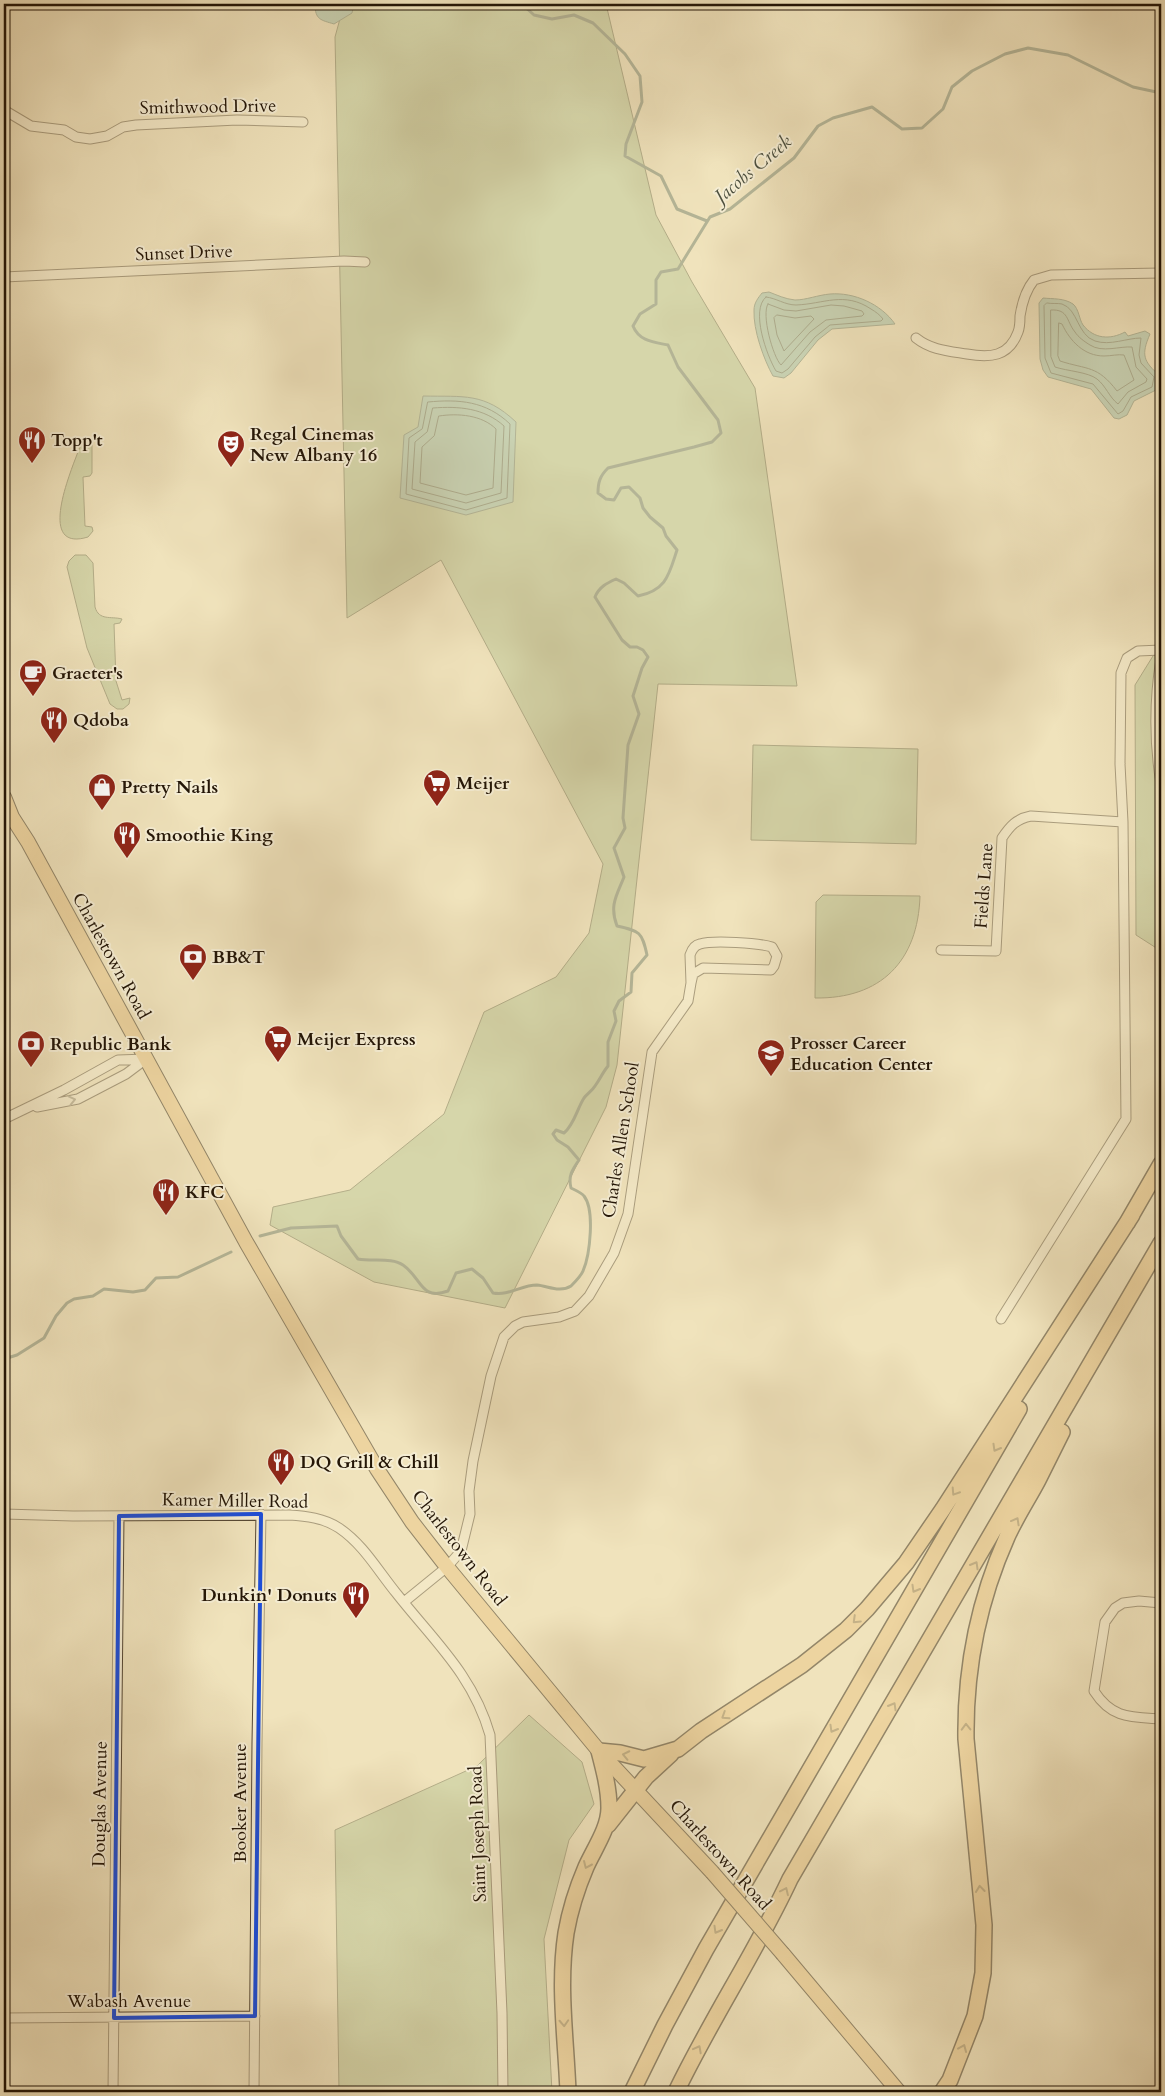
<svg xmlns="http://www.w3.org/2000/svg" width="1165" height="2096" viewBox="0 0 1165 2096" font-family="Cardo,serif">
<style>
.green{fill:#b5c594;stroke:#6c6d4d}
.water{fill:#9bbfaa;stroke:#6b7b68}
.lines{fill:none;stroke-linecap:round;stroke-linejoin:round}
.shore{stroke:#5f6a58;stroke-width:1}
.stream{stroke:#6b7b68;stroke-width:3}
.street-casing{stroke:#564834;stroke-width:11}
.primary-casing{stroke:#231506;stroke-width:16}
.highway-casing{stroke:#231506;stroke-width:18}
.street{stroke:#f5edd3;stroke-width:9}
.primary{stroke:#e8c27e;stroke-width:14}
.highway{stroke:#e8c27e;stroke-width:15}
.primary-bridge-casing{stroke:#231506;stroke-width:16;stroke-linecap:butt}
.primary-bridge{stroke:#e8c27e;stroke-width:14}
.oneway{stroke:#968c77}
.oneway2{stroke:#8f7448}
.marked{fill:none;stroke:#1d4ed8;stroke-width:4;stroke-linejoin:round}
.labels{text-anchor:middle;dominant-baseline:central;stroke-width:4;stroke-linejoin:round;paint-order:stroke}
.street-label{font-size:18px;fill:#231506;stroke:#f5edd3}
.poi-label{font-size:18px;font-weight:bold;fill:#231506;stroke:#f5edd3;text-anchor:start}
.water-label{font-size:19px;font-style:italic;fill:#4d503f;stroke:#f5edd3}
</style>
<rect width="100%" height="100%" fill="#f0e3bc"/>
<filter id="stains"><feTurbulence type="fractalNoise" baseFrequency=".004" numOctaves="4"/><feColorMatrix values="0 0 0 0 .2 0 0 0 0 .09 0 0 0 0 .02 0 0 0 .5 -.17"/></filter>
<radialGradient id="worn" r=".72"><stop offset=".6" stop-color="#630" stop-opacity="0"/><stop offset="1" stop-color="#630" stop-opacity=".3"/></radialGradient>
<path class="green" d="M 344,4 L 606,4 L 656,215 L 692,282 L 755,388 L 797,686 L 658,684 L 617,1065 L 606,1107 L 505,1308 L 374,1282 L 270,1225 L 273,1207 L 350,1190 L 444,1114 L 484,1012 L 556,977 L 589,933 L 603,864 L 441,560 L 347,618 L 335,37 Z
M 88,437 L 92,441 L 92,473 L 90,476 L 83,477 L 85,526 L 92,527 L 93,531 L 88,537 C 32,554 76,459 83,439 Z
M 75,555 L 86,555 L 93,563 L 95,607 C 99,621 111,616 122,619 L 120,623 L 114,624 L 116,681 L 122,700 L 130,698 L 129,704 L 123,709 L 117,709 L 110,704 L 87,648 L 67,567 L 69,561 Z
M 1161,643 L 1161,951 L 1136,935 L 1135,685 Z
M 753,745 L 918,749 L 916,844 L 751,840 Z
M 823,895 L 920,896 C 918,961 881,999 815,998 L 816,902 Z
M 529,1715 L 582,1762 L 594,1804 L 569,1840 L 544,1939 L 552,2092 L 339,2092 L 335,1830 L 477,1766 Z"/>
<path class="water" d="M 315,4 L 354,4 L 352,13 L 334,24 C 321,20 315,20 315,4 Z
M 769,292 C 777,295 785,299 795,300 C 806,300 818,295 830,294 C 854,292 881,304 895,324 L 832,329 L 818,340 L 791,373 L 784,378 L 773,376 C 764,360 753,330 754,310 C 754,303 758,298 762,293 Z
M 1043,298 C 1053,299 1064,298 1073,304 C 1079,309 1079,319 1083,325 C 1094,339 1110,340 1125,332 L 1128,336 L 1145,331 L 1150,334 C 1141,355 1143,361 1160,376 L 1156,390 L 1134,401 L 1127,415 L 1119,419 L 1114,418 L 1091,389 L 1048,377 L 1043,370 L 1040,359 L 1039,303 Z
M 423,396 C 464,397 484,392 516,422 L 513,502 L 466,515 L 400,498 L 404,435 L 418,427 Z"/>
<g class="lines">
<path class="shore" d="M 766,297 C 776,298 785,305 796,305 C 824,304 844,291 871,309 C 876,312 880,315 883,319 L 881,321 L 830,325 L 815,337 L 788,369 L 782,373 L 776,371 C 767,356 750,310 766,297 Z
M 1047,303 C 1052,304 1058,303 1062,304 C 1078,309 1077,335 1095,341 C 1110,346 1127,338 1141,338 L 1139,355 L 1141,363 L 1154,377 L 1152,387 L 1131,397 L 1123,411 L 1118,414 L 1093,384 L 1051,373 L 1045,358 L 1044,306 Z
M 768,304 L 784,310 L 796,311 L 831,305 L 844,306 L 862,311 L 864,314 L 862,316 L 826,320 L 810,332 L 781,365 C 773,357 761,314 768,304 Z
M 1051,310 C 1069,309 1066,321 1075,332 C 1078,337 1085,342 1090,345 C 1102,353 1120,346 1132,347 L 1136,367 L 1147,379 L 1146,382 L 1128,392 L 1118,404 C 1109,397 1106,386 1097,379 C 1088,372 1067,371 1055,367 L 1051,357 Z
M 777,315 L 795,318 L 811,316 L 814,319 L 784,351 L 777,335 L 774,318 Z
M 1059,323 L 1062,324 C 1070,341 1084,356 1104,356 C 1111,356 1118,354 1124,355 L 1134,380 L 1117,391 C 1097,365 1088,370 1060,361 L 1058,356 Z
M 428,402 C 459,399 486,401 510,424 L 507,498 L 466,510 L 406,494 L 409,438 L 422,429 Z
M 433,408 C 459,406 484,408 504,426 L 501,493 L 466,503 L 412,489 L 415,442 L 427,432 Z
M 439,416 C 458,413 482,415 496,429 L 493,488 L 466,495 L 420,483 L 422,447 L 434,436 Z"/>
<path class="stream" d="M 522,4 L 534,15 L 552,19 L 574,15 L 593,23 L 625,54 L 640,76 L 642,102 L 626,144 L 625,156 L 661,176 L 677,209 L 707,221
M 260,1236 L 291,1228 L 337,1226 L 341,1236 L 358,1259 C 372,1262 392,1257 403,1265 C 422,1278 420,1301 448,1291 L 456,1273 L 472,1269 L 483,1278 L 493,1293 C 509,1296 521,1285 537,1285 C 548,1286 560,1293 571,1286 C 575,1282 581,1276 583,1271 C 590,1255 595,1210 584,1196 C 582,1193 575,1190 571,1188 C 568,1176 572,1170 579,1160 L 568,1147 L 557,1140 L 553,1134 L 556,1130 L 564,1133 C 574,1125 577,1109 584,1098 C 587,1094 592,1091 595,1086 C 600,1079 603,1072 608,1066 L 608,1042 L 616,1021 L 614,1011 L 619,1001 L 631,992 L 632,973 L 647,955 C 642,932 640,931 617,926 C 609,905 617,895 624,877 L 614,848 L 625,828 L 623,818 L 628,745 L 639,714 L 633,696 L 642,668 L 648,657 L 643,650 L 637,647 L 630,647 L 622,640 L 595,597 C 599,587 607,583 616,579 L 624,583 L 638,596 C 667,590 669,574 677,550 L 666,536 L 663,528 L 650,517 L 643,508 L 640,498 L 629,487 L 621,488 L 614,500 L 606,499 L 598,493 C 598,482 600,476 608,468 L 694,447 L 712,442 L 721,433 L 718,420 L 678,367 L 668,345 C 653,342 639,341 633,326 L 640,314 L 656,304 L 656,280 L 661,272 L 678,269 L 710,217 L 730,209 L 794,158 L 818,126 L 833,118 L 872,107 L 902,129 L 922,128 L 943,109 L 952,87 L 972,71 L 1005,54 L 1028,48 L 1068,55 L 1133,87 L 1161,93
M 4,1359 L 17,1355 L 44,1338 L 56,1316 L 67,1303 L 74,1299 L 93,1296 L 104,1289 L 133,1292 L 145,1290 L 156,1278 L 178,1277 L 231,1252"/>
<g class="street-casing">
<path id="street" d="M 4,110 L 31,126 L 64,130 L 76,137 L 90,139 L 107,136 L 123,127 L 136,125 L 237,120 L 303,122
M 4,277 L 344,261 L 365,262
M 916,338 C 931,350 948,351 967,354 C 990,358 1009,357 1018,332 C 1020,327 1020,321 1020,316 C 1022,303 1025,291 1034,280 L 1051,275 L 1161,273
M 1161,659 C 1154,701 1154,741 1161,784
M 941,950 L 996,951 L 1002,838 C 1010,826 1016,819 1031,816 L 1123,822
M 37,1107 L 78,1099 L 126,1074 L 146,1059
M 4,1119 L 64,1090 L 118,1060 L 146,1059
M 1001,1319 L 1126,1119 L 1123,822 L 1120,764 L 1121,673 L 1127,658 L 1138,651 L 1161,650
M 4,1514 L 73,1516 L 289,1515 C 306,1516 324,1518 339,1528 C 364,1545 378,1571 397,1594 C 434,1641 473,1675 490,1735 L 502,2013 L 503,2092
M 404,1602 L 447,1567 L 461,1551 L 470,1514 L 469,1491 L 473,1461 L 491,1376 L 504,1337 L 515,1326 L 523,1322 L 559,1317 L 575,1311 L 589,1296 L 614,1253 L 628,1214 L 652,1052 L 688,1001 L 691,983 L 690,955 C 692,949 695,945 700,944 C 713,940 759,943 772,947 L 777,956 L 774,966 L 771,970 L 703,968 L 693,974 L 691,983
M 1161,1603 L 1139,1601 L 1123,1603 L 1115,1608 L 1105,1622 L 1094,1691 C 1112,1719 1131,1717 1161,1719
M 4,2018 L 255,2016
M 113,2092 L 119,1516
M 254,2092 L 257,1743 L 261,1514"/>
</g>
<g class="primary-casing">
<path id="primary" d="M 4,797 L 12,817 L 28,842 L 246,1242 L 377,1469 L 412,1522 L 447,1567 L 599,1751 L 712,1872
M 783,1954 L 899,2092"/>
</g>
<g class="highway-casing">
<path id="highway" d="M 1127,1223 L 1161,1164
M 608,1825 L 646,1777 L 671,1754
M 568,2092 C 566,2039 558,1986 566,1933 C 570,1910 577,1888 586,1867 C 594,1849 609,1828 609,1808 C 609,1789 604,1770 599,1751 L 620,1753 L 644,1759 L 678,1749 L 701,1731 L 802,1665 L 846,1630 L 867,1609 L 906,1563 L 943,1509 L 1132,1215
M 632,2092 L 665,2025 L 706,1949 L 1019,1409
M 676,2092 C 711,2019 756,1952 790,1879 L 1161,1243
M 942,2092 L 950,2080 L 968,2034 L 975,2016 L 983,1973 L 984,1925 L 966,1739 C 965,1668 978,1602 1007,1537 C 1016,1517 1028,1499 1038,1480 C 1046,1464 1054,1448 1062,1432"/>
</g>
<use href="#street" class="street"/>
<use href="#primary" class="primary"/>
<use href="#highway" class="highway"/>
<g class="primary-bridge-casing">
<path id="primary-bridge" d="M 712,1872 L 783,1954"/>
</g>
<use href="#primary-bridge" class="primary-bridge"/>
</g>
<defs><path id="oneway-chevron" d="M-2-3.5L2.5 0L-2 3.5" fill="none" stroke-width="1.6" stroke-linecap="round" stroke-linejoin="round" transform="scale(1.25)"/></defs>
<use class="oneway" href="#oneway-chevron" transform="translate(72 1100) rotate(-13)"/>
<g class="oneway2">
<use href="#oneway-chevron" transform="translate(996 1448) rotate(120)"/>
<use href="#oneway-chevron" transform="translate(955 1492) rotate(123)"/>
<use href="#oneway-chevron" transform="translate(1016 1521) rotate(-61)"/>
<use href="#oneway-chevron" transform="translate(975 1565) rotate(-60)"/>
<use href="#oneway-chevron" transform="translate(915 1589) rotate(120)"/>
<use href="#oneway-chevron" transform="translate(856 1620) rotate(136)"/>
<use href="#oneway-chevron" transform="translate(893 1706) rotate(-60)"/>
<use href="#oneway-chevron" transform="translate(725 1716) rotate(147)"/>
<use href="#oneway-chevron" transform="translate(966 1727) rotate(-91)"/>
<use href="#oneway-chevron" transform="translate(833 1729) rotate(120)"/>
<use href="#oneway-chevron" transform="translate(626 1755) rotate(-168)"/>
<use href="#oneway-chevron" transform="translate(587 1865) rotate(114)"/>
<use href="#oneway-chevron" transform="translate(980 1889) rotate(-96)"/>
<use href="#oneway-chevron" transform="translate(785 1891) rotate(-65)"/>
<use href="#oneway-chevron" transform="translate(717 1930) rotate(120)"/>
<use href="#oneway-chevron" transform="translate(564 2023) rotate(87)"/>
<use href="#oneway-chevron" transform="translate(963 2048) rotate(-67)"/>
<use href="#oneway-chevron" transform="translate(698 2049) rotate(-62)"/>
</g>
<path d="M0 0H1165V2096H0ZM 261,1514 L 255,2016 L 114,2018 L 119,1516 Z" fill="#f0e3bc" fill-opacity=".55" fill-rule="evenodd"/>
<path class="marked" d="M 261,1514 L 255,2016 L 114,2018 L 119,1516 Z"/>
<defs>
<g id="restaurant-pin" transform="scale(1.4375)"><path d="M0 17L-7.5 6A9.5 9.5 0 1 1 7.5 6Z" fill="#8f2418" stroke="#f5edd3"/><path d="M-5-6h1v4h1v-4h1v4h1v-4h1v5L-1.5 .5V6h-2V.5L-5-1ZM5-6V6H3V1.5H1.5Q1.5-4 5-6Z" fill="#fff"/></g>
<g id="theatre-pin" transform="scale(1.4375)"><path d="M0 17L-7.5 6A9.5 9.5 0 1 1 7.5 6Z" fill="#8f2418" stroke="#f5edd3"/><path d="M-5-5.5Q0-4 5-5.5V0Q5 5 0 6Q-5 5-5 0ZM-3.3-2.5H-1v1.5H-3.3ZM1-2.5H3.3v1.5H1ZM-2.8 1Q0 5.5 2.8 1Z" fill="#fff"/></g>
<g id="cafe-pin" transform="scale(1.4375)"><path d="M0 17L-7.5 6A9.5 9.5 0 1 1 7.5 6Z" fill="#8f2418" stroke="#f5edd3"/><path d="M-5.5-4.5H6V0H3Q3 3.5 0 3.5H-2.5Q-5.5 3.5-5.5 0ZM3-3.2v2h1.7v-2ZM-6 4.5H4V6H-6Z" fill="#fff"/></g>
<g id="supermarket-pin" transform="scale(1.4375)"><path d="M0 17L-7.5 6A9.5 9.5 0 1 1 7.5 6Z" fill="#8f2418" stroke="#f5edd3"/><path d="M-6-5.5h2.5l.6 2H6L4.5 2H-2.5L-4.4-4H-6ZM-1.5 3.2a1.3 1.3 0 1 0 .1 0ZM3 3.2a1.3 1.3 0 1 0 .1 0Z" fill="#fff"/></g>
<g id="shop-pin" transform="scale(1.4375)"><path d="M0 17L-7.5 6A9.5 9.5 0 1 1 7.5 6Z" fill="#8f2418" stroke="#f5edd3"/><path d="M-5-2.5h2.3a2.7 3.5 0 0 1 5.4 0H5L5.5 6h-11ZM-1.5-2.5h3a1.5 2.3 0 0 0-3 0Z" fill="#fff"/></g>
<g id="bank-pin" transform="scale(1.4375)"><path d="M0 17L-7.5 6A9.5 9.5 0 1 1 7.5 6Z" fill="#8f2418" stroke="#f5edd3"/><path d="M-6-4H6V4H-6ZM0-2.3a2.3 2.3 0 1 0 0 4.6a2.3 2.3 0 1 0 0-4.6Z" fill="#fff"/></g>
<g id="school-pin" transform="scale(1.4375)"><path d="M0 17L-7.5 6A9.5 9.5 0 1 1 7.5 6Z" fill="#8f2418" stroke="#f5edd3"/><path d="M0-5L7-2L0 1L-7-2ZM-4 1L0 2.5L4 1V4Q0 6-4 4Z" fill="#fff"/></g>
</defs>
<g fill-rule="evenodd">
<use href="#restaurant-pin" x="32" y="440"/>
<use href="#theatre-pin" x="231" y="444"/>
<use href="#cafe-pin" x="33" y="673"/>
<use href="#restaurant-pin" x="54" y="720"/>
<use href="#supermarket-pin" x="437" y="783"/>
<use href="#shop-pin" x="102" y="787"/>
<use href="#restaurant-pin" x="127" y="835"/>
<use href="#bank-pin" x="193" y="957"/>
<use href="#supermarket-pin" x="278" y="1039"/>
<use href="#bank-pin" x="31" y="1044"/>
<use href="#school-pin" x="771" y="1053"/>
<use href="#restaurant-pin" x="166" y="1192"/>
<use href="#restaurant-pin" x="281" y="1462"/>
<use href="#restaurant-pin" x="356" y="1595"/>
</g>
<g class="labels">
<g class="street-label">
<text transform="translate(208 107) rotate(-1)">Smithwood Drive</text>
<text transform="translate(184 253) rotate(-2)">Sunset Drive</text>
<text transform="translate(984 886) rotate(-86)">Fields Lane</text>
<text transform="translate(111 956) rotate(61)">Charlestown Road</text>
<text transform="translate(621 1140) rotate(-81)">Charles Allen School</text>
<text transform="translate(235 1501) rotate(1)">Kamer Miller Road</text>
<text transform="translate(459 1548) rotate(52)">Charlestown Road</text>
<text transform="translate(240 1803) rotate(-90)">Booker Avenue</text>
<text transform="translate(100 1804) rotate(-89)">Douglas Avenue</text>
<text transform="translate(478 1834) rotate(-92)">Saint Joseph Road</text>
<text transform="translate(720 1855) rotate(48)">Charlestown Road</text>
<text x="129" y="2001">Wabash Avenue</text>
</g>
<g class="poi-label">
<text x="250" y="434">Regal Cinemas<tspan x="250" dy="21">New Albany 16</tspan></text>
<text x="51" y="440">Topp't</text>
<text x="52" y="673">Graeter's</text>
<text x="73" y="720">Qdoba</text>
<text x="456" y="783">Meijer</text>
<text x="121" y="787">Pretty Nails</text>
<text x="146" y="835">Smoothie King</text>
<text x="212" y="957">BB&amp;T</text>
<text x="297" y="1039">Meijer Express</text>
<text x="790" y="1043">Prosser Career<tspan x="790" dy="21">Education Center</tspan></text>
<text x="50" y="1044">Republic Bank</text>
<text x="185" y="1192">KFC</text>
<text x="300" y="1462">DQ Grill &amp; Chill</text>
<text x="337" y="1595" text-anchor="end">Dunkin' Donuts</text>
</g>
<g class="water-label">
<text transform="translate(753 169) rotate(-40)">Jacobs Creek</text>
</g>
</g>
<rect width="1165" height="2096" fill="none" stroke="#f0e3bc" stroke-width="20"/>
<rect x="5" y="5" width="1155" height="2086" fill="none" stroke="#231506" stroke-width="2.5"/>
<rect x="10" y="10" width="1145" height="2076" fill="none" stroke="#231506"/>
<rect width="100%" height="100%" filter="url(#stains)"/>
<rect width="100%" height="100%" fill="url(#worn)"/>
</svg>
